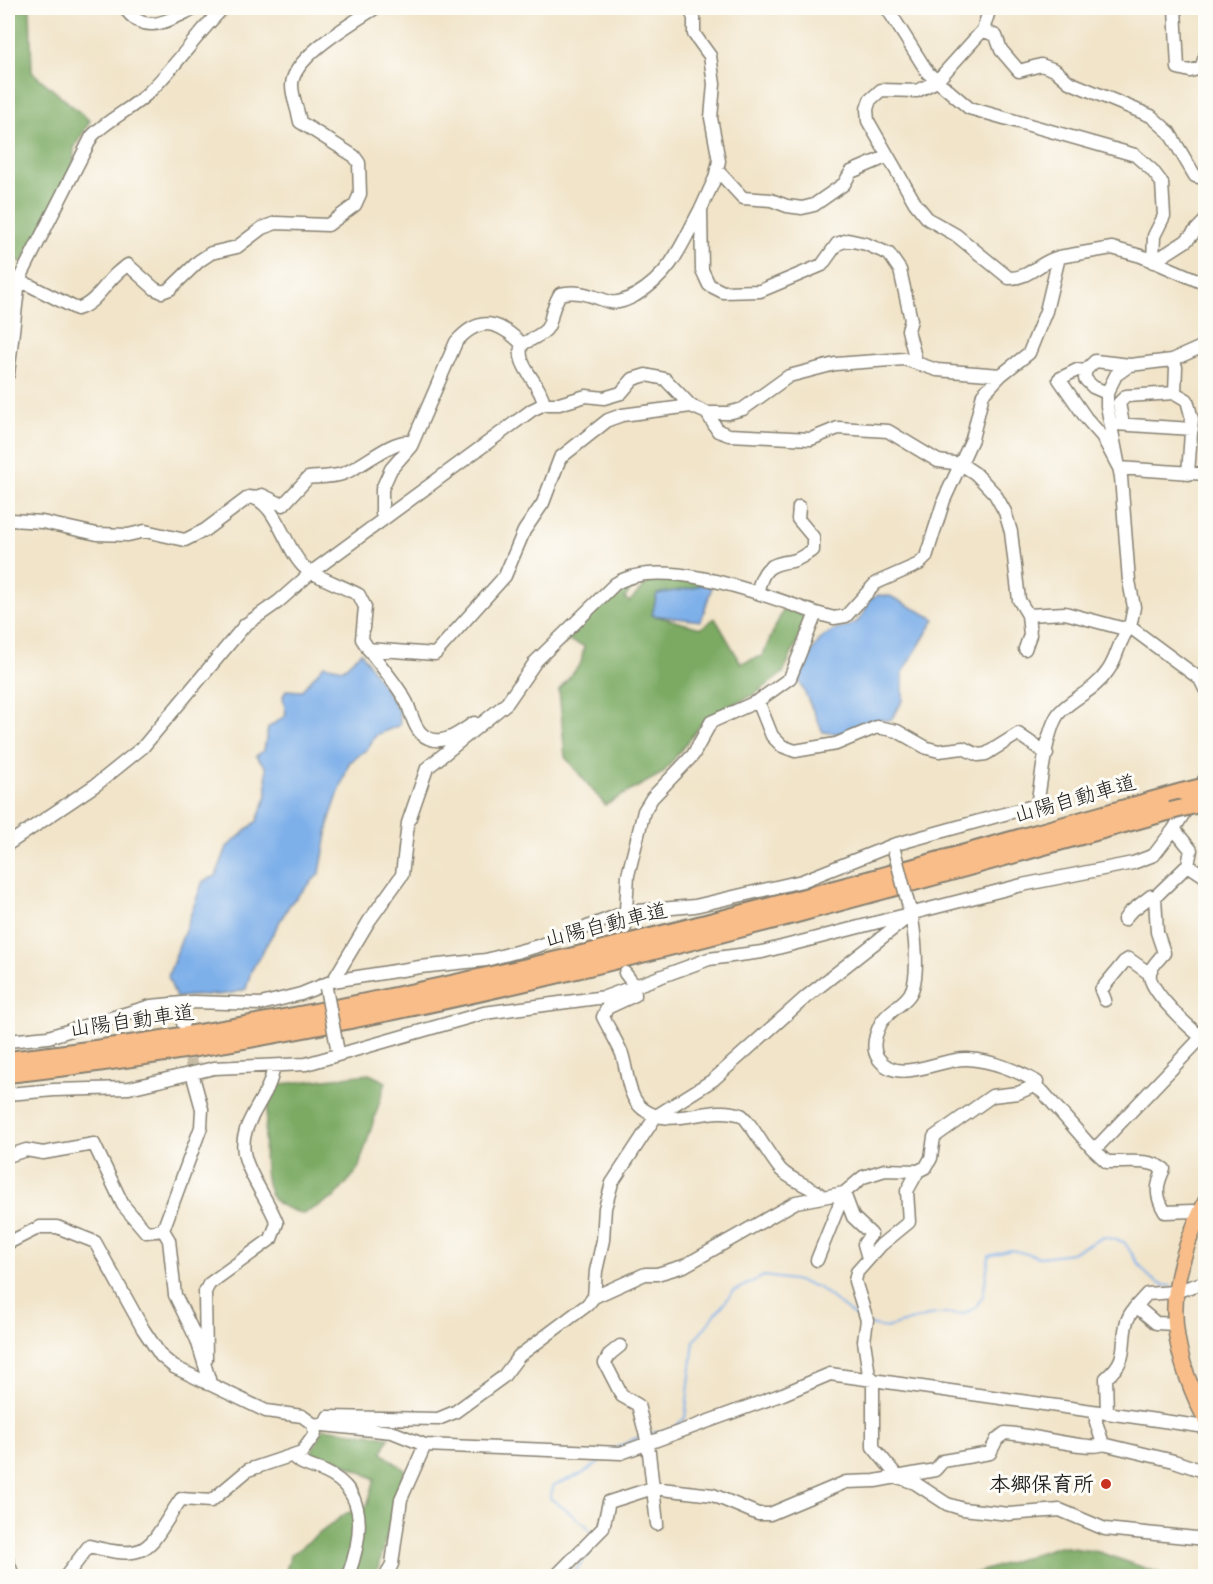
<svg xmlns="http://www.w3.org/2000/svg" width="1213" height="1584" viewBox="0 0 1213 1584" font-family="Pangolin,'Klee One',sans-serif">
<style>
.forest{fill:#7baa64;stroke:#4c6340;stroke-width:1.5}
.water{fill:#7dafe9;stroke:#4c6682;stroke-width:1.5}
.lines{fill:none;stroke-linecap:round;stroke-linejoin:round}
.stream{stroke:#7dafe9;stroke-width:2}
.minor-tunnel{stroke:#c6bca6;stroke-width:12;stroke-dasharray:12 6;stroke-linecap:butt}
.minor-casing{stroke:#868072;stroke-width:15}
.major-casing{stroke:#868072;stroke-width:18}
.highway-casing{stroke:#868072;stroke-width:20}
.minor{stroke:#fff;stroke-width:12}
.major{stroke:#f8bd89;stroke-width:15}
.highway{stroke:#f8bd89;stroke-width:16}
.minor-bridge-casing{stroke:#868072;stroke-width:15;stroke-linecap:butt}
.highway-bridge-casing{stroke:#868072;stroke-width:20;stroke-linecap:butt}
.minor-bridge{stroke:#fff;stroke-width:12}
.highway-bridge{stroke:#f8bd89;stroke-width:16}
.poi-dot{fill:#c8321e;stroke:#fdfcf7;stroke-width:2}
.labels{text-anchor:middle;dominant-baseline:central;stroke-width:6;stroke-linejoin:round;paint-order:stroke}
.street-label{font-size:21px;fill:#1c1c1c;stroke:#fdfcf7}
.poi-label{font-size:21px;font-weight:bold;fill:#1c1c1c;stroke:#fdfcf7;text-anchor:end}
</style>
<rect width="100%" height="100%" fill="#fdfcf7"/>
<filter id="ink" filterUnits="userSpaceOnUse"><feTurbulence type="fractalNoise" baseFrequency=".0167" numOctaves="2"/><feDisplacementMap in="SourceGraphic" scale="12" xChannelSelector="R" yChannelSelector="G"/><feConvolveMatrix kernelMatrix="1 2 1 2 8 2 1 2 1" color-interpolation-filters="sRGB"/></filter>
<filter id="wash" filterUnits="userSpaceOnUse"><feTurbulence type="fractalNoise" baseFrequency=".008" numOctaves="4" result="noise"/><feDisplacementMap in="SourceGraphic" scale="24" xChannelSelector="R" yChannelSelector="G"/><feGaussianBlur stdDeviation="1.35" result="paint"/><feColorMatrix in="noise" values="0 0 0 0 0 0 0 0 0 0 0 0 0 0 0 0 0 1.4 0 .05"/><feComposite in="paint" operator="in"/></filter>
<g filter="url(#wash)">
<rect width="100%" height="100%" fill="#f1e4c9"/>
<path class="forest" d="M 8,8 L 30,8 L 32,72 L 90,121 L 74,148 L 73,176 L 22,262 L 9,260 L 8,264 Z
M 653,577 L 705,582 L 694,588 L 657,594 L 652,615 L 701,628 L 715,618 L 741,663 L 762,656 L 784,608 L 809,616 L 783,673 L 755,694 L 707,717 L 663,773 L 605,805 L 565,757 L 559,690 L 581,663 L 584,646 L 569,641 L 563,645 L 563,643 C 578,626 614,580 637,580 L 625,598 L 629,602 Z
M 369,1074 L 386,1082 L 358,1170 L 334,1198 L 303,1214 C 295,1211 279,1207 274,1200 C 258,1180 265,1109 273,1085 Z
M 324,1428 L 389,1437 L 382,1453 L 405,1470 L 376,1576 L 284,1576 L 291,1555 L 345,1514 L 367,1506 L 375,1479 L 334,1458 L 308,1458 Z
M 1059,1546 L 1099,1552 L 1168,1576 L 967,1576 Z"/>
<path class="water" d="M 705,582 L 712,587 L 701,621 L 652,615 L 657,594 L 694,588 Z
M 878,595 L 890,596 L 935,619 L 903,672 L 903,700 L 891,720 L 868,720 C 860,735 837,734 823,732 L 798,678 C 805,666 811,650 820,640 C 840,619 858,638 869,600 Z
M 361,652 L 399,711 L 400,725 L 376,735 L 367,749 L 349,763 L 330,818 L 320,873 L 290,904 L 251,971 L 246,989 C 224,998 200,993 176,998 L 168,976 L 203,881 L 216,876 L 227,847 L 257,821 L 267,795 L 266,767 L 256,756 L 264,750 L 268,728 L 286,715 L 283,696 L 286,690 L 301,691 L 324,665 L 343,669 Z"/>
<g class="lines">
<path class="stream" d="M 870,1325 L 885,1328 L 935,1314 L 963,1314 L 975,1308 L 983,1296 L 989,1256 L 1011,1250 L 1040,1257 L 1049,1256 L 1071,1253 L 1104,1237 L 1124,1242 C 1135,1257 1149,1287 1171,1286
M 649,1434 L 672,1429 L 685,1418 L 694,1341 L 734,1291 L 764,1276 L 793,1280 L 818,1287 L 862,1322
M 614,1449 L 641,1436
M 592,1534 L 586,1525 L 550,1498 L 554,1485 L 584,1473 L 606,1457
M 563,1576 L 571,1575 L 590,1553 L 591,1549"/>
</g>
</g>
<g filter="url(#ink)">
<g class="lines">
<path class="minor-tunnel" d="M 187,1042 L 194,1080"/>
<g class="minor-casing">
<path id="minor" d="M 125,8 C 146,39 172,17 196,8
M 689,8 L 694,18 L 694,34 L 710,56 L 714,84 L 711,118 L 719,161 L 715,178 L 701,209 L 702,270 L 709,285 L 723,292 L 760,291 L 822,265 L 837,244 L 848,240 L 866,244 L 889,254 L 900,270 L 911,320 L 908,330 L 916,361
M 887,8 L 928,73 L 969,108 L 1135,155 L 1152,170 L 1162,183 L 1164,216 L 1154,236 L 1153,262
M 990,8 L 983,30 L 937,81 L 917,91 L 881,90 L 870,100 L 867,109 L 868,121 L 915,203 L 928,219 L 956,235 L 1009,278 C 1029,279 1040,261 1059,257
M 1175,8 L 1178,68 L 1190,71 L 1201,68 L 1206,54
M 983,30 L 996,36 L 1001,50 L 1019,71 L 1041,65 L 1055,70 L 1069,82 L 1151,116 L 1169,132 L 1195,176 L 1206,179
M 717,170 L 743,198 L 771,200 L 787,206 L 802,208 L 814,205 L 844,184 L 851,172 L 886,157
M 1153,262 L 1186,241 L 1206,220
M 19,280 L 77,309 C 99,303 107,276 128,265 L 155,289 L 162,292 L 170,289 L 199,261 L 211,253 L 237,247 L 262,228 L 276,223 L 328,225 L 355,205 L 360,194 L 359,163 L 354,156 L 300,122 C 298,110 292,97 292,85 C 292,57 354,22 375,8
M 522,344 C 563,325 542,325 560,294 C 579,289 593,297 610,302 C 619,304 628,299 636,295 C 672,273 681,246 700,210
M 1206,345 L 1172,360 L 1130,365 L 1116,375 L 1107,393 L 1107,406 L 1121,477 L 1129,581 L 1134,607 L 1130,627 L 1200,679 L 1206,691
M 1172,360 L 1176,367 L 1175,393
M 1085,371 L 1077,370 L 1059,379 L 1086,418 L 1102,436 L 1119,468 L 1206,474
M 8,374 L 19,280 L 92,136 C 109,118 133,109 150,91 C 176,66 197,34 223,8
M 1107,393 L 1093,387 L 1085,379 L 1085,371 L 1095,361 L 1130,365
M 707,413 L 718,431 L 729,435 L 811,439 L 838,428 L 888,431 L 938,461 L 961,464 L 976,474 L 995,494 L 1005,512 L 1011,532 L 1019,600 L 1028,615
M 1115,424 L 1192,429
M 1123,424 L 1119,403 L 1126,396 L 1175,393 L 1187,400 L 1192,419 L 1188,474
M 257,497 L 262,495 L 283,505 L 308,478 C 319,477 332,477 342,474 C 361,468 390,441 407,442 L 411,446
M 384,518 L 382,513 L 382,489 L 391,469 L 411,446 L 456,342 C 479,315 499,321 522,344 C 514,365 541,383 544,404
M 8,522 L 11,520 L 42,522 L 97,534 L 128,535 L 145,531 L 185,540 L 205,530 L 249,497 C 276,499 286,552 305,568 C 314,576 347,588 359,595 L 365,607 L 362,639 C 375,661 395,680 407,703 C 412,715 415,733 428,738 C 445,746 461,731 474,723 L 477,725
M 757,593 C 763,569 768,564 792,561 C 799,560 807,553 813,550 L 813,537 L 798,519 L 799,507
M 368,649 L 435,654 L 505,576 L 524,531 L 543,503 L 560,458 L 608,420 L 622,415 L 691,406
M 1025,649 L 1030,635 L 1028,615 L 1065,613 L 1121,628 L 1130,627
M 758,701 L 772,736 L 782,746 L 795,751 L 836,744 L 877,727 L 897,731 L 927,748 L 939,751 L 963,748 L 978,755 L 986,754 L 1018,734 L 1047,754
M 1174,829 L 1191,850 L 1188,865 L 1155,897 L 1157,932 L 1164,953 C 1160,958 1152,966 1150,972 C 1145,988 1193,1031 1206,1041
M 8,844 L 97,784 L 143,747 L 245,625 L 278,602 L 313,571 L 532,410 L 544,404 L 559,404 L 586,396 L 604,398 L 621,393 L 633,379 L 646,375 L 665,379 L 691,406 L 707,413 L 728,413 L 743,409 L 789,376 L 835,364 L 904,359 L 937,370 L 1001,375
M 1188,865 L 1206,877
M 910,908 C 914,928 921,976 910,994 C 903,1005 888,1011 881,1023 C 876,1033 871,1048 878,1058 C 898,1087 941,1057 968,1059 C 994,1061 1015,1070 1037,1082 L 1034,1086
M 1124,920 L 1129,913 L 1151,896 L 1155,897
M 625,928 L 628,875 L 644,811 L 652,798 L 693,755 L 711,722 L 758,701 L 790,678 L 816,613
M 625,973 L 634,985 L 635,995 L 607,1008 L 603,1017 C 609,1029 617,1042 622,1054 C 628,1072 627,1097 643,1109 C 672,1131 709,1103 741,1115 C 748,1118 771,1159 781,1170 C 791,1181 818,1189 822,1197
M 333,981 L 369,921 L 402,875 L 408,823 L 427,768 L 507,703 L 536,661 L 615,584 C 662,554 767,596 816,613 L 834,618 L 846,616 L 876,583 L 919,564 L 926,557 L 944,500 L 972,439 L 983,394 L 1001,375 L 1029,353 L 1046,311 L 1059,257 L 1112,248 L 1141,256 L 1206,284
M 1105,1000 L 1101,990 L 1124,962 L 1129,959 L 1150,974
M 182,1004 L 183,1023
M 8,1041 L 48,1037 L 151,1006 L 193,1002 L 261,1004 L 301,994 L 333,981 L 420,967 L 486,960 L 538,946 L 626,912 L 695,906 L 802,881 L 893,845 L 1037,805 C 1041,784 1046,725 1061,711 C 1075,697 1095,690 1107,672 C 1118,658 1118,640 1130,627
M 194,1080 L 202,1109 L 201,1127 L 163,1230 L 169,1240 L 175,1295 L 197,1340 L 209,1379 L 208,1384
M 8,1094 L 54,1090 L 129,1088 L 214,1068 L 306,1064 L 484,1013 L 605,997 L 709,959 L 762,952 L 1022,885 L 1133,863 L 1154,855 L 1174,829 L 1206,777
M 1092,1148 L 1107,1162 C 1126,1163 1147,1158 1164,1169 C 1156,1185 1155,1196 1165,1212 L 1193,1211 L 1206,1215
M 8,1156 L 26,1150 L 43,1153 L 94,1144 L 123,1205 L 146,1232 L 163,1230
M 918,1171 L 907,1191 L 909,1222 L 881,1245 L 857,1272 L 855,1281 L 867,1320 L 864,1341 L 869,1375 L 873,1379 L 873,1447 L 898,1477 L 915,1483 L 947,1504 L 963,1509 L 1009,1514 L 1060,1510 L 1105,1529 L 1206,1539
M 8,1243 L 40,1227 L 57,1227 L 95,1242 L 143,1329 L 161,1356 L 174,1367 L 266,1411 L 302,1416 L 313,1424 L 315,1434 L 302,1452 L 248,1470 L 211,1501 L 181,1499 C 148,1546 153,1563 89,1546 L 66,1576
M 817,1260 L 844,1193 L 853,1217 L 871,1234 L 864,1244 L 868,1258
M 594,1297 L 645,1274 L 657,1274 L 684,1266 L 796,1202 L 844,1193 L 863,1177 L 885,1170 L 918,1171 L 926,1167 L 931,1158 L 934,1137 L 992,1096 L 1018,1093 L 1034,1086 L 1043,1092 L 1092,1148 L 1100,1144 L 1201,1038
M 1136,1306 L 1156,1323 L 1175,1324
M 620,1346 L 610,1354 L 605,1363 L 622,1396 L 638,1405 L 648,1444 L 657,1524
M 204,1361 L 206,1359 L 205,1292 L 209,1284 L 271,1239 L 277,1223 C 269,1201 251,1180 245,1157 C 235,1124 272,1097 273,1067
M 1107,1413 L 1106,1378 C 1130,1358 1120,1346 1127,1321 C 1131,1310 1139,1303 1147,1294 L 1174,1292 L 1206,1282
M 313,1424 L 392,1432 L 425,1445 L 621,1453 L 783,1394 L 830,1374 L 1206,1427
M 324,1425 L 328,1417 L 438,1419 L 455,1412 L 503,1377 L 519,1356 L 587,1305 L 594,1297 L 596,1271 L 603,1240 L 605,1208 L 612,1183 L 656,1116 L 713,1080 L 806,997 L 908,917
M 1103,1444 L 1174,1461 L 1206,1472
M 292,1456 C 301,1465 314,1467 325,1472 C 370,1492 362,1538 348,1576
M 8,1562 L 13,1576
M 386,1576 L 392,1564 L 401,1499 L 425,1445
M 556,1576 L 603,1528 L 609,1502 L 653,1488 L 713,1495 L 758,1514 L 770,1514 L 846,1482 L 875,1481 L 935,1470 L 943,1461 L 990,1453 L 997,1439 L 1005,1433 C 1025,1433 1094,1452 1103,1444 L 1096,1422 L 1096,1412"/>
</g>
<g class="major-casing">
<path id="major" d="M 1206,1201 C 1165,1283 1164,1338 1206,1420"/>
</g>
<g class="highway-casing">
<path id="highway" d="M 8,1060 C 408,1014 795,901 1182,792
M 8,1074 C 405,1030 787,917 1171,811"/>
</g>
<use href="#minor" class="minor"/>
<use href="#major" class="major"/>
<use href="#highway" class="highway"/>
<g class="minor-bridge-casing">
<path id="minor-bridge" d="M 894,850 L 909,907
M 326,988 L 337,1047"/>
</g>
<g class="highway-bridge-casing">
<path id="highway-bridge" d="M 1182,792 L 1206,786
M 1171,811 L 1206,802"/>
</g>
<use href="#minor-bridge" class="minor-bridge"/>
<use href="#highway-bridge" class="highway-bridge"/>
</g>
</g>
<circle class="poi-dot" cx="1106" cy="1484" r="6"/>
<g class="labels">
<g class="street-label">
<text transform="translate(1075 799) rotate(-16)">山陽自動車道</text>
<text transform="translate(606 925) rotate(-14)">山陽自動車道</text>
<text transform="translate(132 1021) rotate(-8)">山陽自動車道</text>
</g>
<g class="poi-label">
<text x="1094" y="1484">本郷保育所</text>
</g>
</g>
<rect width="1213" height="1584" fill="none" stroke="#fdfcf7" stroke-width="30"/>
</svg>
